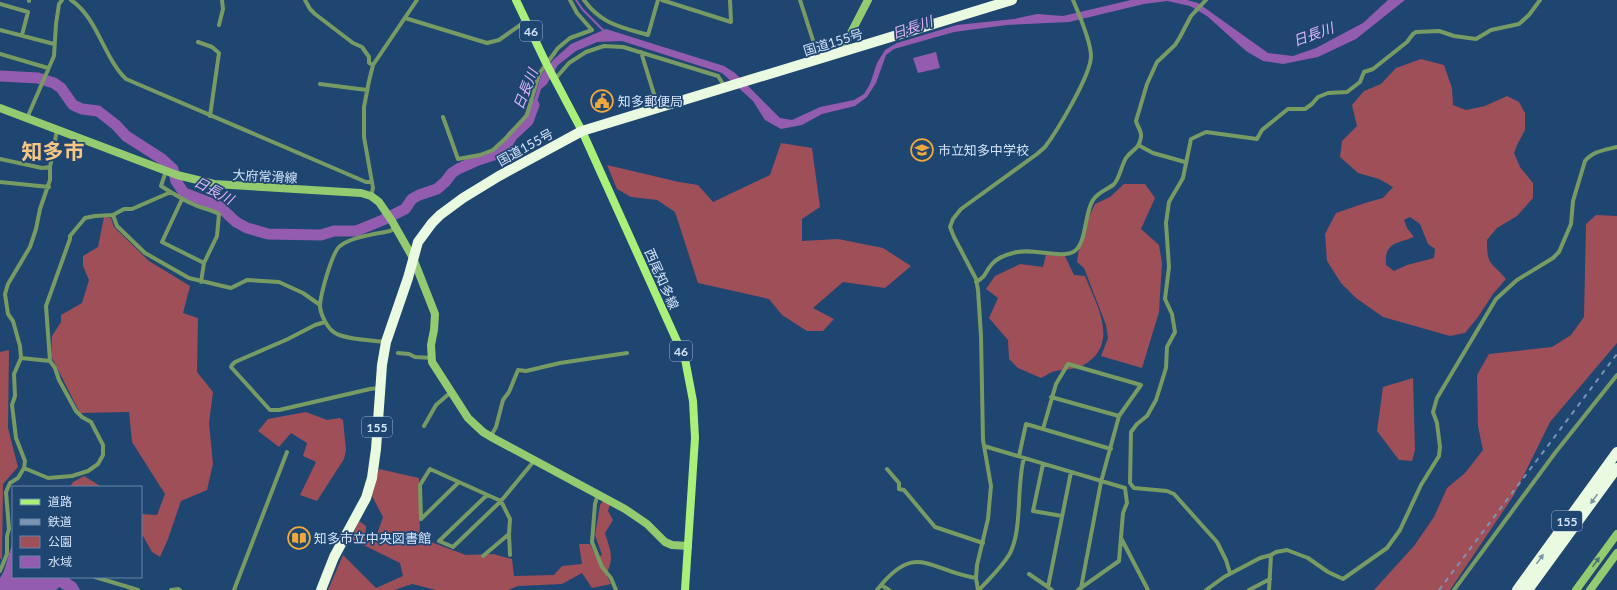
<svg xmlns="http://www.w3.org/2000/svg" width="1617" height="590" viewBox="0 0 1617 590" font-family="Lato,'Noto Sans JP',sans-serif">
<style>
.green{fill:#9f4f58;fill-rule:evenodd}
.water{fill:#945caf}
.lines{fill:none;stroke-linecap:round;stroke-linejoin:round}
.stream{stroke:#945caf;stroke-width:2}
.river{stroke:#945caf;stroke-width:11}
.street{stroke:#789b63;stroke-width:4}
.secondary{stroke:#94ca70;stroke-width:8}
.primary{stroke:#a9ef79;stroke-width:8}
.highway{stroke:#eafae0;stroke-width:10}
.rail{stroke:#7994b5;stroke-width:2;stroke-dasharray:5 5;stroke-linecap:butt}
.oneway{fill:#7a96a3}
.oneway2{fill:#487471}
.labels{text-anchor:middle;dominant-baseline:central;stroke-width:3.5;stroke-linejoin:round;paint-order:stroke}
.shield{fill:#1f4571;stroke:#9db4d1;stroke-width:1}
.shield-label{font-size:12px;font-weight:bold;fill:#d3e4fa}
.street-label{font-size:13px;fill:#d3e4fa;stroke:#1f4571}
.poi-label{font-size:13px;fill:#d3e4fa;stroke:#1f4571;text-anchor:start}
.water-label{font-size:14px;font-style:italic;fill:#e2b7f8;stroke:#1f4571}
.town-label{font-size:21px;font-weight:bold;fill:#f7c684;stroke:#1f4571}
</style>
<rect width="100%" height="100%" fill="#1f4571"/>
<path class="green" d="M 1421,59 L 1444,65 L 1452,88 L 1453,105 L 1466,110 L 1485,106 L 1507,96 L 1519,102 L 1525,113 L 1525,130 L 1517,145 L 1514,153 L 1520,167 L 1533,183 L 1533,198 L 1517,216 L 1497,228 L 1487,240 C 1487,267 1491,261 1506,279 L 1493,294 L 1478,317 L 1465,333 L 1450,336 L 1383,317 L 1356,298 L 1341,283 L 1327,261 L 1325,234 L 1336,213 L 1365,203 L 1383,198 L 1393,187 L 1379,179 L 1358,173 L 1340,157 L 1342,141 L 1357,126 L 1352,105 L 1364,91 L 1381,84 L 1396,68 ZM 1410,217 L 1420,224 L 1428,244 L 1435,249 L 1434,258 L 1407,265 L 1394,271 L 1386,265 C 1384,242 1397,244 1414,237 L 1407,228 L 1404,220 Z
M 781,143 L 812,148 L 820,207 L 802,219 L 802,241 L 838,239 L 883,248 L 911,266 L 885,288 L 843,282 L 813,308 L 834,319 L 823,331 L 807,331 L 782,315 L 769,299 L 698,283 L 675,212 L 657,200 L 631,197 L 617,189 L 607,165 L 679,182 L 698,185 L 713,202 L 770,175 Z
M 1124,184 L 1145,184 L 1155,198 L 1141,229 L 1159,245 L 1162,263 L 1159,312 L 1142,368 L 1101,356 L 1108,338 L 1106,325 L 1084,268 L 1077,262 L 1079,248 L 1084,227 L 1095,204 L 1110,197 Z
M 1596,215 L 1617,216 L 1617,343 L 1550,422 L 1514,495 L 1450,590 L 1374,590 L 1414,546 L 1434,517 L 1447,488 L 1465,473 L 1483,450 L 1478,426 L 1477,375 L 1489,354 L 1552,347 L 1571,335 L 1584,317 L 1586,224 Z
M 104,217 L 111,218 L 114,227 L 149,261 L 190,286 L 183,313 L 198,318 L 197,372 L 213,392 L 209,423 L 213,464 L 207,490 L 181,501 L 168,539 L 160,557 L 152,552 L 143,536 L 141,536 L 141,514 L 157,515 L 165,494 L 132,442 L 129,412 L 80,413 L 51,356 L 52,336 L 61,322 L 61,315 L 82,303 L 89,280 L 83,266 L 83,256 L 98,247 Z
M 1046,255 L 1065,256 L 1074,275 L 1085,276 C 1097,306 1121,345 1082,366 C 1074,370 1062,369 1052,372 C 1048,374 1045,376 1041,378 L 1018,368 L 1009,359 L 1008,340 L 989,318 L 998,298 L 986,289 L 995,276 L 1020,264 L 1043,267 Z
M 9,350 L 8,428 L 18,467 L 3,484 L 2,560 L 0,558 L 0,352 Z
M 1413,378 L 1415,450 L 1412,461 L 1399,460 L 1377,431 L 1383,387 Z
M 306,412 L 327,420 L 340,418 L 343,420 L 346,450 L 344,459 L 317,501 L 300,495 L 316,462 L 303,456 L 307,443 L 291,433 L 279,447 L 258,431 L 268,419 Z
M 379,469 L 419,478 L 420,538 L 466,555 L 493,554 L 512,559 L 514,576 L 554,575 L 562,566 L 582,564 L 579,544 L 590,544 L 597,558 L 602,555 L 595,535 L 600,505 L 603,501 L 610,504 L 608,511 L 613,520 L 605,533 C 610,550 615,558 606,574 L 611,584 L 592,588 L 582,573 L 562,584 L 518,586 L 508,590 L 436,590 L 412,584 L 394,590 L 328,590 L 343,555 L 376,588 L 403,576 L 400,563 L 351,539 L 359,521 L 366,526 L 365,538 L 375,540 L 383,517 L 372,496 Z
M 84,476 L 102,487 L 70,487 L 73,482 Z"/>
<path class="water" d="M 1131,0 L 1187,0 L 1198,3 L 1268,53 L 1293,56 L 1316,48 L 1363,23 L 1388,0 L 1405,0 L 1356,39 L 1318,57 L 1283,64 L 1263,61 L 1246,51 L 1207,16 L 1190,6 L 1167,1 L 1144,4 L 1069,22 L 1007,25 L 954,32 L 894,49 L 886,55 L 876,83 L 867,97 L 855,106 L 822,114 L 802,125 L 781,129 L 765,120 L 753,101 L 722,73 L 622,41 L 597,42 L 576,51 L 558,65 L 547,84 L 541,89 L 532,119 L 529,118 L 541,75 L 553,60 L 571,44 L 606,29 L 724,66 L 735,73 L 780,118 L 792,120 L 820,107 L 854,100 L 864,94 L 870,84 L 877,63 L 885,50 L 897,43 L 957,25 L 1014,19 L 1037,14 L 1063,16 Z
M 936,52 L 940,68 L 918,73 L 913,58 Z
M 13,541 L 13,577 L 67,577 L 76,583 L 80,590 L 64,590 L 59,587 L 56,590 L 0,590 L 0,578 L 4,571 Z"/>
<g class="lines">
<path class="stream" d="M 576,0 L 583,10 L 604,31"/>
<path class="river" d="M 0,76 L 38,78 L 54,83 L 61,88 L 73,105 L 82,109 L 98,111 L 116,125 L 126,136 L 162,159 L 173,169 L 176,181 L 184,193 L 220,207 L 236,222 L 247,228 L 268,234 L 321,235 L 334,231 L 356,231 L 383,220 L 405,209 L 412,199 L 419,195 L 437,189 L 445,182 L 452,173 L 458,169 L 478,160 L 497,154 L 506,146 L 512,136 L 528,121 L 534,105"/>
<path class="street" d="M 71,0 C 97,17 104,58 126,79 L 366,182 L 372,182
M 305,0 L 310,9 L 315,14 L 353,43 L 362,47 L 369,57 L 369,63 L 373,65
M 584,0 C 601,24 621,27 648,35 L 658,0
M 662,0 L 731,22 L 730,0
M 800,0 L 819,59
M 29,1 L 29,0
M 0,4 L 28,12 L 22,35
M 405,18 L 487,43 L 499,40 L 526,21
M 219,25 L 223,9 L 222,0
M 0,30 L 54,44
M 198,42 L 212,47 L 219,53 L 210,116
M 641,52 L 658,107
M 0,54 L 48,68
M 555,79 L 569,63 L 586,52 L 604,46 L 623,47 L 718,76 L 725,87
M 320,84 L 367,90
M 443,117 L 458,159 L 480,155 L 493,150 L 506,138 L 527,115 L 539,74 L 558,48 L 570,38 L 592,30 L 577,13 L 570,0
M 27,118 L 54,56 L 56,24 L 59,4 L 62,0
M 1140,146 L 1153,153 L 1185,162
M 0,159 L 42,168 L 50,167
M 166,171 L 161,186 C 172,193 183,200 195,205 C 203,209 211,209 219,214 L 217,236 L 204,263 L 201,282
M 0,182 L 49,187
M 371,196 L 373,188 L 364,137 L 364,107 L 369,81 L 373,65 L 417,0
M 182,199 L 162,242 L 204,263
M 113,215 L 117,226 L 145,253 L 189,278 L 231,288 L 247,280 L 279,282 L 303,293 L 320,305
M 976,282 C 988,275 984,273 992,264 C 997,258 1005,255 1013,253 C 1031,247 1059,259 1073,252 C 1087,245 1084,213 1093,200 C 1098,192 1106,190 1113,185 C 1119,181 1121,166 1126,158 C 1132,149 1139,150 1141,137 C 1142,131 1137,126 1136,121 L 1147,84 L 1157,62 L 1175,45 L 1180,37 L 1191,16 L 1206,0
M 325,322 L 315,325 L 288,339 L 235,362 L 232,365 L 231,367 L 270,410 L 279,410 L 370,389 L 379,388
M 386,342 C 372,340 347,340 335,333 C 327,328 321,315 320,307 C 320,296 332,252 340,246 C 351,237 376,234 390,231 L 395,228
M 398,353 L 409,354 L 415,357 L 432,358
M 21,358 L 50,361
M 1051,397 L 1119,416
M 424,426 L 436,405 L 451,392
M 1043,429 L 1111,449
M 491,436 L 496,427 L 503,400 L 509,392 L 518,370 L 526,371 L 560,363 L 627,353
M 984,446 L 1125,488 L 1127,503 L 1123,513 L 1119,561 L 1078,590
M 1019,456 L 1026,424 L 1043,429 L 1056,384 L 1068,364 L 1141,385 L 1119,416 L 1101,482 L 1081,588
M 1043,464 L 1033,511 L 1062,516
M 24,468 L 48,478 L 72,476 L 88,471 L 98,464 L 103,455 L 103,445 L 91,422 L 82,417 L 76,411 L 59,380 L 55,368 L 50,361 L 46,306 L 70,239 L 70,236 L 85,218 L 95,216 L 113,215 L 124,209 L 132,209 L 171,192
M 887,469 L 899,483 L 899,489 L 904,490 L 935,527 L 983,543
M 459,482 L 421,519 L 420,485 L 430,469 L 501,501 L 510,519 L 509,534 L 483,556
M 598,494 L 595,504 L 592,542 L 602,567 L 611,578 L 616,590
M 487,495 L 439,541 L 453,547 L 501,501 L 534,461
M 509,534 L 510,555
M 1121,538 L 1148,590
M 0,571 L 7,554 L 7,536 L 9,529 L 6,492 L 10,483 L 18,478 L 24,468 L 25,461 L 16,438 L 12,405 L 15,396 L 14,374 L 21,358 L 20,346 L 13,321 L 8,314 L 5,294 L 8,284 L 30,247 L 36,229 L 40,209 L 50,180 L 50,167 L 57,130
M 1230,573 L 1226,560 L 1217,542 L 1174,494 L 1167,491 L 1134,488 L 1130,483 L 1131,432 L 1137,424 L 1147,416 L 1156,400 L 1166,368 L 1167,347 L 1175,332 L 1172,314 L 1165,299 L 1169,267 L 1166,223 L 1169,202 L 1183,178 L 1191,139 L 1206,132 L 1257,139 L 1262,130 L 1288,109 L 1305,109 L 1312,104 L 1318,97 L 1328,93 L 1347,92 L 1360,82 L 1364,72 L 1373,69 L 1407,42 L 1413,34 L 1416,32 L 1439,31 L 1454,36 L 1476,39 L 1491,30 L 1519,24 L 1529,15 L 1540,0
M 1029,574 L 1048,587
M 95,577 L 138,590
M 881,585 L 889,590
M 171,590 L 178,589 L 180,590
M 234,590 L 287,452
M 877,590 C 916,540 929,571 976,578
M 978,590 L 976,578 L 977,565 L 988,519 L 991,486 L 983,440 L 981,336 L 978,290 L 976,279 L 954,237 L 950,227 L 953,219 L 961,209 L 1037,154 L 1045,147 C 1057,131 1091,75 1091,56 C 1091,42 1079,14 1073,0
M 979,590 C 989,579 1001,568 1009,555 C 1023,531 1016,486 1024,458
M 1052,590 L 1048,587 L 1071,472
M 1206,590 L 1224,577 L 1260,558 L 1271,555 L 1276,552 L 1287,550 L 1308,558 L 1328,572 L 1343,579 L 1387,548 L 1400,530 L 1421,485 L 1439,456 L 1440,447 L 1437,423 L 1433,412 L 1437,398 L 1496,299 L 1517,280 L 1553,258 L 1559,252 L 1571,224 L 1573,201 L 1585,161 C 1593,151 1605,150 1617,147
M 1249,590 L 1270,579
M 1269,590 L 1271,555
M 1454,590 L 1555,453 L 1617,375"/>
<path class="secondary" d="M 841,52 L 868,0
M 0,108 L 177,175 L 214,184 L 361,193 L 371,196 L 379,202 L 392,221 L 413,258 L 435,314 L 434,330 L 431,345 L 432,362 L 468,418 L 483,432 L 493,438 L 625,509 L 647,524 L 665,542 L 672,545 L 688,546
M 1576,590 L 1617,534
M 1590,590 L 1617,553"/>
<path class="primary" d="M 516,0 L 546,63 L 582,131 L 685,359 L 693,401 L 695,438 L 685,590"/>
<path class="highway" d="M 321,590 L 334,557 L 366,498 L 372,478 L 376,449 L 382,365 L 386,342 L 408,278 L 418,242 L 432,223 L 440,215 L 463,198 L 499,176 L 582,131 L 1012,0
M 1517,590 L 1617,452
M 1528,590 L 1617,468"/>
<path class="rail" d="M 1439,590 L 1617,354"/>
</g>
<defs><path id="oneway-solid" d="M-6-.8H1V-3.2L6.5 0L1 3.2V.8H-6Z"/></defs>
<g class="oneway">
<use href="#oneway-solid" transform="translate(1594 499) rotate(126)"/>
<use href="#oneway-solid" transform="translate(1540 559) rotate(-54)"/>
</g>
<use class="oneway2" href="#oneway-solid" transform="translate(1596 562) rotate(-54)"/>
<defs>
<g id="civic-ring" transform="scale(1.15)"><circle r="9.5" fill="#1f4571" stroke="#eea83c" stroke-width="1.5"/><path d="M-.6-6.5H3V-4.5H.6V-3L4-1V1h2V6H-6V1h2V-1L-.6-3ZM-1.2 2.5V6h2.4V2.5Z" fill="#eea83c"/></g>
<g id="school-ring" transform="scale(1.15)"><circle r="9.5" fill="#1f4571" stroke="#eea83c" stroke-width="1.5"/><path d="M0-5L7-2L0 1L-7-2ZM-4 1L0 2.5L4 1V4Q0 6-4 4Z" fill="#eea83c"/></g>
<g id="library-ring" transform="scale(1.15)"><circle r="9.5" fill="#1f4571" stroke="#eea83c" stroke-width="1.5"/><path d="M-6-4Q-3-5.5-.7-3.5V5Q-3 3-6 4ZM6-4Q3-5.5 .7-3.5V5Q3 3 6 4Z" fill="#eea83c"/></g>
</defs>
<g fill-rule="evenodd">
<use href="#civic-ring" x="602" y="101"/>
<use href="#school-ring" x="922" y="150"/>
<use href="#library-ring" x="299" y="538"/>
</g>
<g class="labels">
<g class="shield">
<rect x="520" y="21" width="22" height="20" rx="3"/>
<rect x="670" y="341" width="22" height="20" rx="3"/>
<rect x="362" y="417" width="30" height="20" rx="3"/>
<rect x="1552" y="511" width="30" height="20" rx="3"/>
</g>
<g class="shield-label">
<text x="531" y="31">46</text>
<text x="681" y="351">46</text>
<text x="377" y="427">155</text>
<text x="1567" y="521">155</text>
</g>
<g class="street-label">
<text transform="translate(833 42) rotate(-17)">国道155号</text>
<text transform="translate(525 147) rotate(-29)">国道155号</text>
<text transform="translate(265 176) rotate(3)">大府常滑線</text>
<text transform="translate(662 279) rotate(66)">西尾知多線</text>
</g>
<g class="poi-label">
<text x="618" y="101">知多郵便局</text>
<text x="938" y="150">市立知多中学校</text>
<text x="314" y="538">知多市立中央図書館</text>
</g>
<g class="water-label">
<text transform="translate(912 27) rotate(-19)">日長川</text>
<text transform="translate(1313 34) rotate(-20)">日長川</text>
<text transform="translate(525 89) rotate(-68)">日長川</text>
<text transform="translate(214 190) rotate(28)">日長川</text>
</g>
<g class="town-label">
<text x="53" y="150">知多市</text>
</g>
</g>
<rect x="12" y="486" width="130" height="92" fill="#1f4571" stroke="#6785a8"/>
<rect x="20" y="499" width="20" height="6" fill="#a9ef79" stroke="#6785a8"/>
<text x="48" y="506" font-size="12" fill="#d3e4fa">道路</text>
<rect x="20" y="519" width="20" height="6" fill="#7994b5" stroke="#6785a8"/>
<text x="48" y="526" font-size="12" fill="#d3e4fa">鉄道</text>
<rect x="20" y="536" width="20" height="12" fill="#9f4f58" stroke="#6785a8"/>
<text x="48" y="546" font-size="12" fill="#d3e4fa">公園</text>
<rect x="20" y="556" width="20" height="12" fill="#945caf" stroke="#6785a8"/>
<text x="48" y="566" font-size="12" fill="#d3e4fa">水域</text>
</svg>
